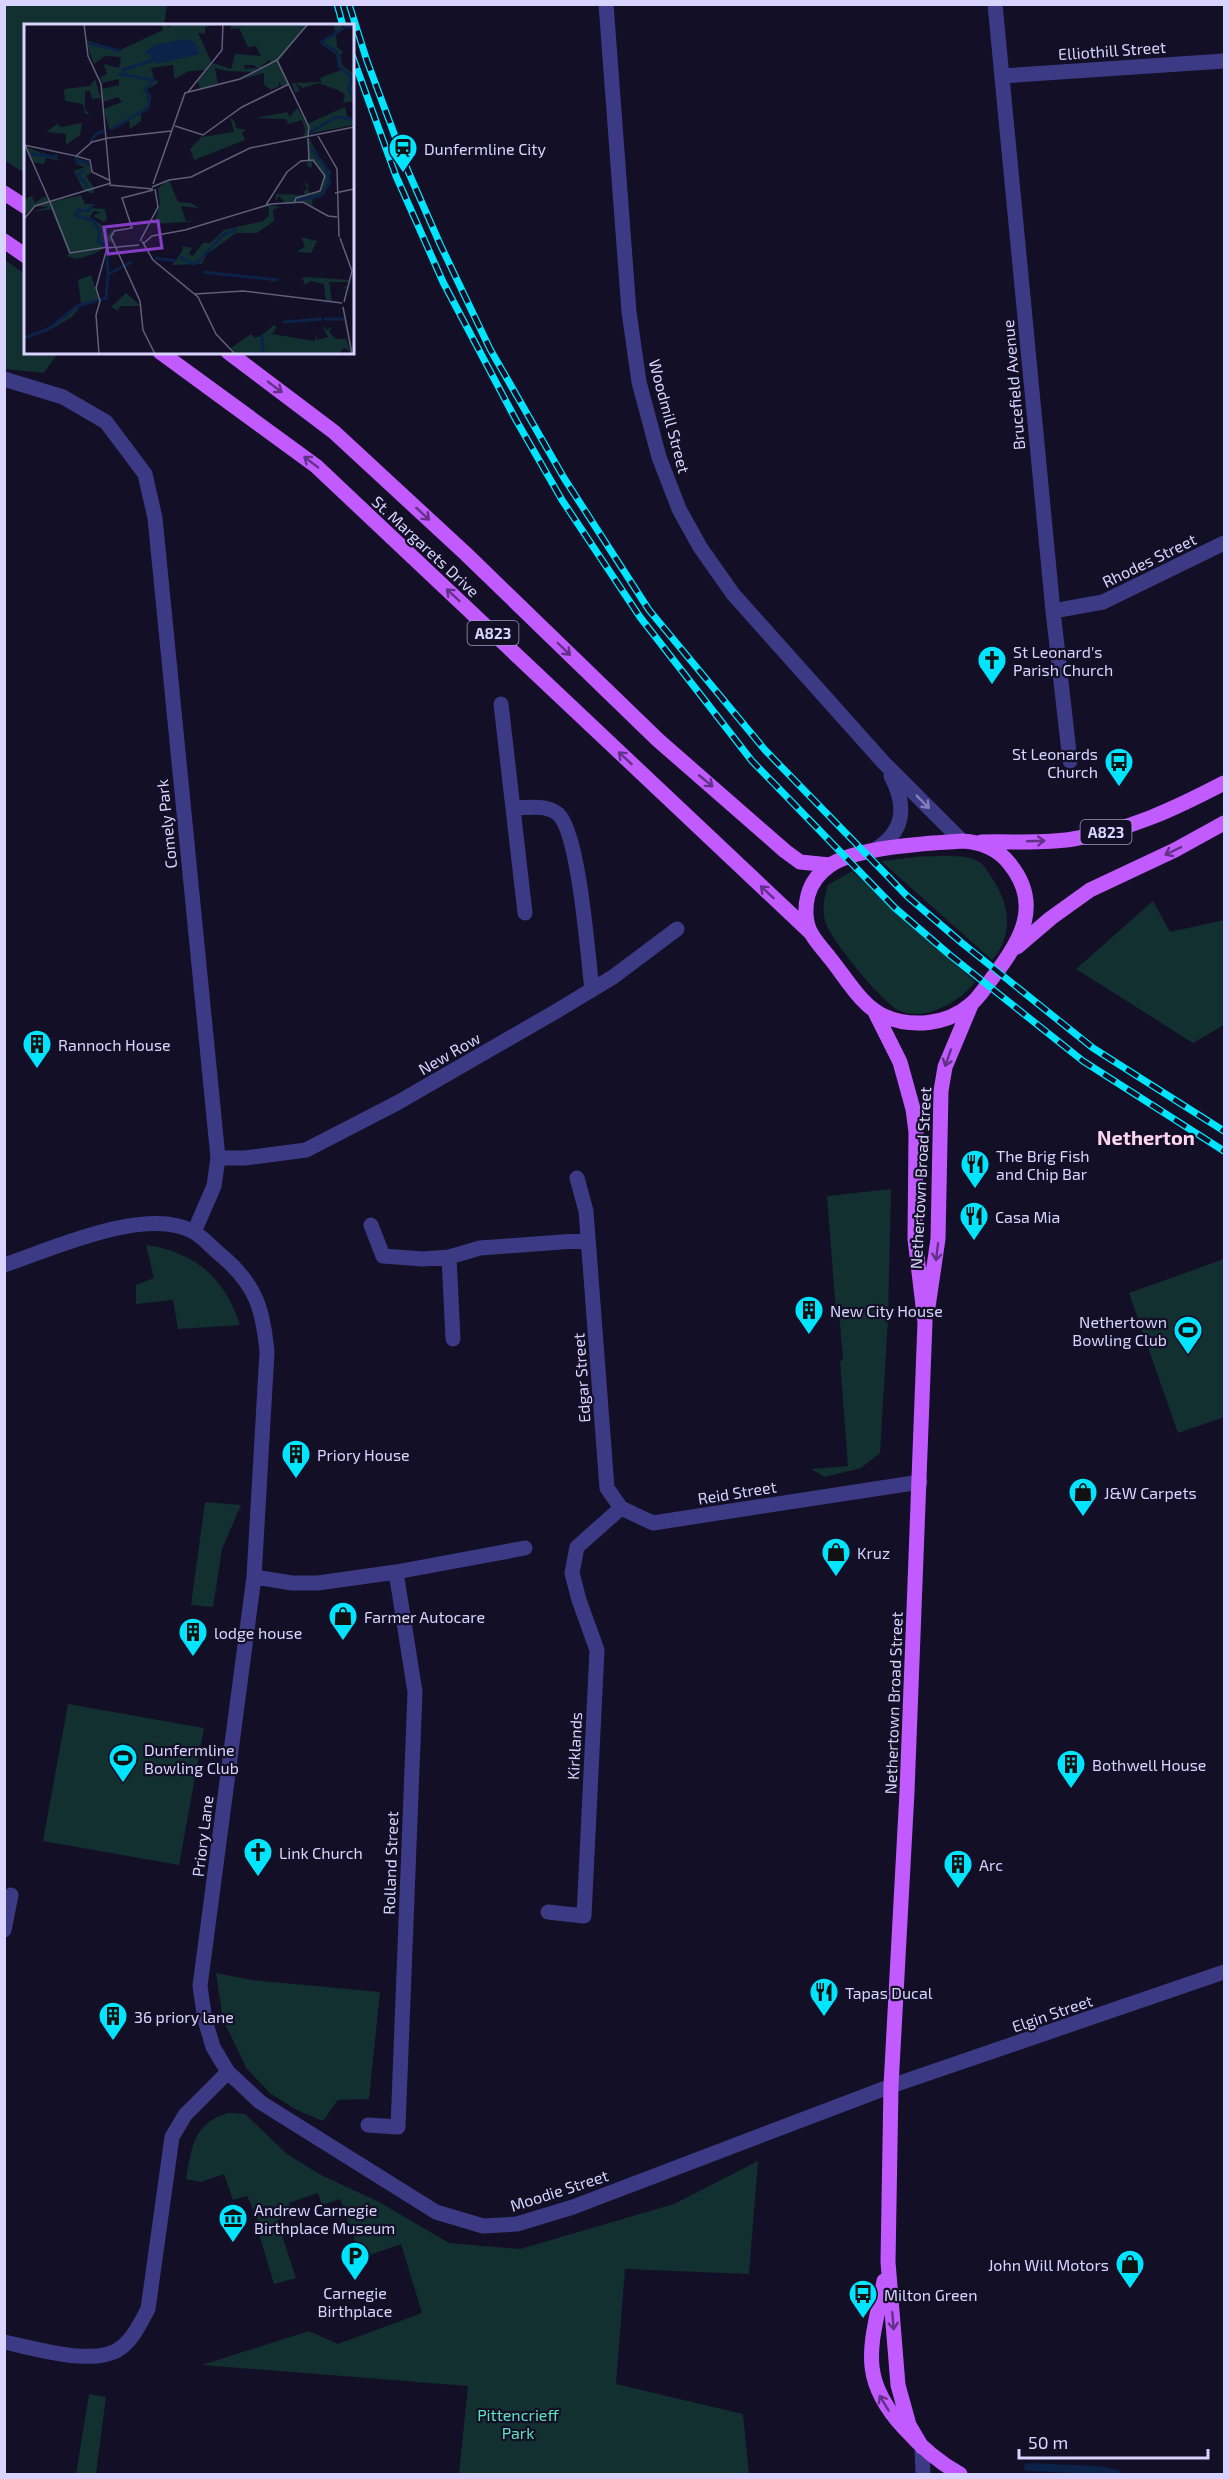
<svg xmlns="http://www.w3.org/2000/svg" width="1229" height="2479" viewBox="0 0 1229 2479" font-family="'Exo 2',sans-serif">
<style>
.green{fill:#12302f}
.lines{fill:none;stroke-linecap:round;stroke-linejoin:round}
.stream{stroke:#0c2248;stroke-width:8}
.minor{stroke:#3d3a85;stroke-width:15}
.major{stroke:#c25bff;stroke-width:15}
.rail-casing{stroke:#00e5ff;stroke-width:7}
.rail{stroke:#130f26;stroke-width:4.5;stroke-dasharray:14;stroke-linecap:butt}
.oneway{stroke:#623188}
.oneway2{stroke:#837fbc}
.labels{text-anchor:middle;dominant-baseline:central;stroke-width:4.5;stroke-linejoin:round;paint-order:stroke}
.shield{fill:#130f26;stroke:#9e99be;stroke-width:1.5}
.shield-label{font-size:15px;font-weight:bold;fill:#d9d4ff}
.street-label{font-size:16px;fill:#d9d4ff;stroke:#130f26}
.poi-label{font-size:16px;fill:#d9d4ff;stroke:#130f26;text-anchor:start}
.park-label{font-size:16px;fill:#5fe0c0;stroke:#130f26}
.quarter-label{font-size:20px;font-weight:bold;fill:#ffd6f0;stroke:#130f26}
.inset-river{fill:none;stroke:#0c2248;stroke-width:3}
.inset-road{fill:none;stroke:#625e7d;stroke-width:1.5}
.view{fill:#843dc5;fill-opacity:0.15;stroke:#843dc5;stroke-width:3}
.inset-edge{fill:none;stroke:#d9d4ff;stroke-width:3}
</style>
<rect width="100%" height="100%" fill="#130f26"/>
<path class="green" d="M 4,5 L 167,5 L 164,25 L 26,26 L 25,173 L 5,161 Z
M 5,260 L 25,274 L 26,352 L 58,353 L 44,373 L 5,369 Z
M 925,856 C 941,857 967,853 981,863 C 985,866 989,874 992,878 C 1010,904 1014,935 992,960 L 881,861 Z
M 852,871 L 975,982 C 960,1002 923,1023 898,1010 C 881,1001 830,939 825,921 C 822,907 824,898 828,885 Z
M 1153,901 L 1170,932 L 1224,920 L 1224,1025 L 1193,1043 L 1076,969 Z
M 891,1189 L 888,1319 L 880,1453 L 861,1468 L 825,1477 L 811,1469 L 848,1466 L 840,1361 L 843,1360 L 839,1312 L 836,1312 L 827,1196 Z
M 146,1245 C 195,1252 225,1278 240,1325 L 178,1329 L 173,1300 L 136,1304 L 136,1285 L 154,1278 Z
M 1224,1259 L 1224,1417 L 1178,1433 L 1129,1293 Z
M 205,1502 L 241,1505 L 222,1549 L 213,1607 L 191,1605 Z
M 68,1704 L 204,1728 L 179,1865 L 43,1841 Z
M 216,1973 L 252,1980 L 380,1992 L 369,2099 L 338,2100 L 323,2121 L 297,2110 L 271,2094 L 247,2069 L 223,2020 Z
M 228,2113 L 245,2114 L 287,2154 L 321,2175 L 379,2202 L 449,2243 L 520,2249 L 674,2204 L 758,2161 L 749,2274 L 625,2269 L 616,2384 L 743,2414 L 749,2474 L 459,2474 L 468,2386 L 202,2365 L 309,2331 L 338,2344 L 422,2313 L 401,2244 L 361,2258 L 340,2199 L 322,2205 L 318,2193 L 289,2203 L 293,2215 L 277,2220 L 296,2278 L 274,2284 L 259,2234 L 263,2232 L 247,2196 L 233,2200 L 224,2174 L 201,2182 L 186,2179 C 192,2146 193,2124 228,2113 Z
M 89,2394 L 106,2397 L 96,2474 L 76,2474 Z"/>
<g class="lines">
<path class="stream" d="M 1028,2467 L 1098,2470 L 1117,2474"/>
<path class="minor" d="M 606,4 L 629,312 L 639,382 L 659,457 L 679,509 L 700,547 L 733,594 L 884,763 L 962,841
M 995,4 L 1053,611 L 1070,761
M 1002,76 L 1224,61
M 4,379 L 63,397 L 106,422 L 145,474 L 155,518 L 218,1158 L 214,1186 L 194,1232
M 1053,611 L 1103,602 L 1224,543
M 501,704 L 525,913
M 514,808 C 529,808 546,804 558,814 C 579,832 588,957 592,990
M 871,852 C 904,834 908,808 891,776
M 218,1158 L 245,1158 L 306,1150 L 397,1103 L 555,1012 L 613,977 L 677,929
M 577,1178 L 586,1211 L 607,1488 L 621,1508
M 371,1225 L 383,1256 L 423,1259 L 449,1257
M 4,1265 C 52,1249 147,1205 194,1232 C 204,1238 213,1249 222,1256 C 256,1285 263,1309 267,1352 L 254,1577 L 200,1986 L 205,2020 L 213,2047 L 228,2072 L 260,2102 L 436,2212 L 483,2226 L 517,2224 L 573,2207 L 891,2086 L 1224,1972
M 453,1339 L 449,1257 L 480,1248 L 588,1240
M 254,1577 L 292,1583 L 318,1583 L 396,1572 L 525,1548
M 548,1912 L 584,1916 L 597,1650 L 579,1600 L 572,1573 L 577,1547 L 621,1508 L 653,1523 L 920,1482
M 4,1930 L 11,1895
M 368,2125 L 398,2127 L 415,1692 L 396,1572
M 4,2342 C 34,2348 97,2368 122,2347 C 134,2337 141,2322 148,2309 L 172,2137 L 185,2115 L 228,2072
M 922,2447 L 923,2474"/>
<path class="major" d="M 4,193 L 26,207
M 4,241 L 26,256
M 160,352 L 316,466 L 810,932
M 228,352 L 334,432 L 466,554 L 658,740 L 785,851 L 800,862 L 830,865
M 962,841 C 981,842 997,848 1009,863 C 1043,904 1021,941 993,977 C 986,986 979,998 970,1005 C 947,1025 911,1028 884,1016 C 861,1006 845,976 829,957 C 823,949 814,940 810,931 C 805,921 805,906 808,895 C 811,884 819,873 829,866 C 855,847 929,843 962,841 Z
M 981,842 C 1011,841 1043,844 1073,839 C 1130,830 1174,809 1224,783
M 1017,947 L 1051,918 L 1090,890 L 1175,850 L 1224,823
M 875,1012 L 900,1062 L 913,1109 L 916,1132 L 915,1239 L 925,1322 L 907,1792 L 891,2086 L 888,2262 L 898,2385 L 909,2425 L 922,2447
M 928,1307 L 938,1239 L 941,1091 L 945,1067 L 971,1005
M 884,2281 C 872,2344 856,2376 904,2428 C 921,2447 938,2462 960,2474"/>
<g class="rail-casing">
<path id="rail" d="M 337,4 L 343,26
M 349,4 L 367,61 L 408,171 L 440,244 L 490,349 L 564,478 L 649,610 L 765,750 L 907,896 L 962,943 L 1093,1048 L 1224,1131
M 352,55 L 396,176 L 443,282 L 516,420 L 562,500 L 640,617 L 752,761 L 895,908 L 951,956 L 1083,1061 L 1224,1151"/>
</g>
<use href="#rail" class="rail"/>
</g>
<defs><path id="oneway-shaft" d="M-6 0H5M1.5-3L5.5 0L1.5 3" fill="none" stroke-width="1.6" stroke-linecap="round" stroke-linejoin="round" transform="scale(1.5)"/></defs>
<g class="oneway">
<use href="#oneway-shaft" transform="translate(275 387) rotate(37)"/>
<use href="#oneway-shaft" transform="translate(311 462) rotate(-143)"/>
<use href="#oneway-shaft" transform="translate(423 514) rotate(43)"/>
<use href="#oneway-shaft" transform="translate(453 595) rotate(-137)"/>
<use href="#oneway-shaft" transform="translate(564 649) rotate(44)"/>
<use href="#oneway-shaft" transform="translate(625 758) rotate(-137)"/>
<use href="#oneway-shaft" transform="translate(706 781) rotate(40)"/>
<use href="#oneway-shaft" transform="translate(1036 841) rotate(-2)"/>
<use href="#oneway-shaft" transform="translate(1173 851) rotate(154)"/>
<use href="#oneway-shaft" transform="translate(767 892) rotate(-137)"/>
<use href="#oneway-shaft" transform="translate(948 1058) rotate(109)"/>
<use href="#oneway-shaft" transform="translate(937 1252) rotate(97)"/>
<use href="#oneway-shaft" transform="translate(893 2321) rotate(85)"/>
<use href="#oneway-shaft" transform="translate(884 2403) rotate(-121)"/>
</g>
<use class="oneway2" href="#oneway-shaft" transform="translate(923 802) rotate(45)"/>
<defs>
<g id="station-pin" transform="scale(1.5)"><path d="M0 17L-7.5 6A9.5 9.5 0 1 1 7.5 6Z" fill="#00e5ff" stroke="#130f26"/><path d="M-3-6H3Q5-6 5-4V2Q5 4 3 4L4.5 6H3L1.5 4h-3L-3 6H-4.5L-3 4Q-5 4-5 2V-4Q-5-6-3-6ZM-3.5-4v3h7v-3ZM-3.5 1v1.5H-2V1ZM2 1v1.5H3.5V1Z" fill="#111"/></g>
<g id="church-pin" transform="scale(1.5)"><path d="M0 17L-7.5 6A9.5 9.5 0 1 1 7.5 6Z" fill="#00e5ff" stroke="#130f26"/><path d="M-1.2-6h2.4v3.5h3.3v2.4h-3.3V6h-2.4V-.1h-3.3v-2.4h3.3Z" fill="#111"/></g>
<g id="bus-pin" transform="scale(1.5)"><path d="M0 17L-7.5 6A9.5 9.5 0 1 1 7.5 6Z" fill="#00e5ff" stroke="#130f26"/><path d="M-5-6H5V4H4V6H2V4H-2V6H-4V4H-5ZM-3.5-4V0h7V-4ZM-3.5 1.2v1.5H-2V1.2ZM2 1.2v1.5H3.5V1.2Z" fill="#111"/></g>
<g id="building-pin" transform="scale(1.5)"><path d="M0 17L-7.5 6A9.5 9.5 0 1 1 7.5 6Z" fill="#00e5ff" stroke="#130f26"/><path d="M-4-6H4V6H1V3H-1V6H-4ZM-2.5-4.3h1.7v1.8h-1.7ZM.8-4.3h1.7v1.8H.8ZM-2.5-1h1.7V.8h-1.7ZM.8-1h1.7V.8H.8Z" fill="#111"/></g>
<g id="restaurant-pin" transform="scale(1.5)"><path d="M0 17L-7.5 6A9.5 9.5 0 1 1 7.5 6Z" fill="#00e5ff" stroke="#130f26"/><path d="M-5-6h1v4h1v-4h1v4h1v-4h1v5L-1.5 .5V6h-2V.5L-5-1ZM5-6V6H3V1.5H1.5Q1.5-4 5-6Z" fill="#111"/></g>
<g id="stadium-pin" transform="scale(1.5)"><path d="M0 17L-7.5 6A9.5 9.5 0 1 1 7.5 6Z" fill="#00e5ff" stroke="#130f26"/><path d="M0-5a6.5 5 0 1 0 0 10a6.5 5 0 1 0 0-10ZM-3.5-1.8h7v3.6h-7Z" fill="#111"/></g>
<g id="shop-pin" transform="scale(1.5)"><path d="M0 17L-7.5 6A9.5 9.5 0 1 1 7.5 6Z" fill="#00e5ff" stroke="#130f26"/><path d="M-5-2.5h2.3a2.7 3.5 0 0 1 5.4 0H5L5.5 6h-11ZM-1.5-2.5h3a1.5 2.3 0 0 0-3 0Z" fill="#111"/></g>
<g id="museum-pin" transform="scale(1.5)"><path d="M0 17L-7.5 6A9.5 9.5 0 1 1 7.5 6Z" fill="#00e5ff" stroke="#130f26"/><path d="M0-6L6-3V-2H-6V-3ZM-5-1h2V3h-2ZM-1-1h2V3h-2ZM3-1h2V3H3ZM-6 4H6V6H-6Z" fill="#111"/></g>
<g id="parking-pin" transform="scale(1.5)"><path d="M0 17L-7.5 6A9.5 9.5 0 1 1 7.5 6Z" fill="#00e5ff" stroke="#130f26"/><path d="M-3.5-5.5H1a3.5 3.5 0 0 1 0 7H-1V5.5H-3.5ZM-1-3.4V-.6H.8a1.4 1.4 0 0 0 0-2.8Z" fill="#111"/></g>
</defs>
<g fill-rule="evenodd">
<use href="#station-pin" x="403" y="148"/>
<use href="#church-pin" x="992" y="660"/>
<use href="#bus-pin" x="1119" y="762"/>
<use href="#building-pin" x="37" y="1044"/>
<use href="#restaurant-pin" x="975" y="1164"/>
<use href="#restaurant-pin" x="974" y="1216"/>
<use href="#building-pin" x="809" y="1310"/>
<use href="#stadium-pin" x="1188" y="1330"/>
<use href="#building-pin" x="296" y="1454"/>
<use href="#shop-pin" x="1083" y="1492"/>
<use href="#shop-pin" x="836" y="1552"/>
<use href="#shop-pin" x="343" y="1616"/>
<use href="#building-pin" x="193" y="1632"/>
<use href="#stadium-pin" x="123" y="1758"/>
<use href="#building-pin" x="1071" y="1764"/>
<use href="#church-pin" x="258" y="1852"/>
<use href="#building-pin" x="958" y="1864"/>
<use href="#restaurant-pin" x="824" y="1992"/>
<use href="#building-pin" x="113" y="2016"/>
<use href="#museum-pin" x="233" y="2218"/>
<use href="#parking-pin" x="355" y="2256"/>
<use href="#shop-pin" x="1130" y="2264"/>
<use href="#bus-pin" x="863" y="2294"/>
</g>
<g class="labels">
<g class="shield">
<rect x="467.5" y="621" width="51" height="24" rx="4.5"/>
<rect x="1080.5" y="820" width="51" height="24" rx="4.5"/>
</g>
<g class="shield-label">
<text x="493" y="633">A823</text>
<text x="1106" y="832">A823</text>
</g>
<g class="street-label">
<text transform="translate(1112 50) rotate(-4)">Elliothill Street</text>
<text transform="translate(1013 385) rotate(-95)">Brucefield Avenue</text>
<text transform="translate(670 416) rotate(75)">Woodmill Street</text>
<text transform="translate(426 546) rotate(43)">St. Margarets Drive</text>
<text transform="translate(1149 560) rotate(-26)">Rhodes Street</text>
<text transform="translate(166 824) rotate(-96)">Comely Park</text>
<text transform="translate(449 1053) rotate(-30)">New Row</text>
<text transform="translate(920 1178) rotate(-87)">Nethertown Broad Street</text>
<text transform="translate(581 1378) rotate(-94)">Edgar Street</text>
<text transform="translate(737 1492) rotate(-9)">Reid Street</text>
<text transform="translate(893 1703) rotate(-88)">Nethertown Broad Street</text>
<text transform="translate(574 1746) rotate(-87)">Kirklands</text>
<text transform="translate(202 1836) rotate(-83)">Priory Lane</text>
<text transform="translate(390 1863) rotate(-88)">Rolland Street</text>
<text transform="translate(1052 2013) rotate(-19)">Elgin Street</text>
<text transform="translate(559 2190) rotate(-18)">Moodie Street</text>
</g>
<g class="poi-label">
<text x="424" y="148">Dunfermline City</text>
<text x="1013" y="651">St Leonard's<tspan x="1013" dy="18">Parish Church</tspan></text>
<text x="1098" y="753" text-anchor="end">St Leonards<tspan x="1098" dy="18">Church</tspan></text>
<text x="58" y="1044">Rannoch House</text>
<text x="996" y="1155">The Brig Fish<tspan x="996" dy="18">and Chip Bar</tspan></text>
<text x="995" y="1216">Casa Mia</text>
<text x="830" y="1310">New City House</text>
<text x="1167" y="1321" text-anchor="end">Nethertown<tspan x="1167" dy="18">Bowling Club</tspan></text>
<text x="317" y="1454">Priory House</text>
<text x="1104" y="1492">J&amp;W Carpets</text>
<text x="857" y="1552">Kruz</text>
<text x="364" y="1616">Farmer Autocare</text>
<text x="214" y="1632">lodge house</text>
<text x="144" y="1749">Dunfermline<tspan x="144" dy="18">Bowling Club</tspan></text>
<text x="1092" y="1764">Bothwell House</text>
<text x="279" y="1852">Link Church</text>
<text x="979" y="1864">Arc</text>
<text x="845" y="1992">Tapas Ducal</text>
<text x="134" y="2016">36 priory lane</text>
<text x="254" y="2209">Andrew Carnegie<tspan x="254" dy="18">Birthplace Museum</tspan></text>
<text x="1109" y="2264" text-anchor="end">John Will Motors</text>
<text x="355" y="2292" text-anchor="middle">Carnegie<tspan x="355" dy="18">Birthplace</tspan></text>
<text x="884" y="2294">Milton Green</text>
</g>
<g class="park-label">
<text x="518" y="2414">Pittencrieff<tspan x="518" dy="18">Park</tspan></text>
</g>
<g class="quarter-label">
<text x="1146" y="1137">Netherton</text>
</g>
</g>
<g transform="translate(24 24)">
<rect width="330" height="330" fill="#130f26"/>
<path d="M 137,0 L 146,0 L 143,4 L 150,0 L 198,0 L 181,3 L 181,10 L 174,9 L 187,37 L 182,46 L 165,47 L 150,55 L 149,41 L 127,44 L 130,55 L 135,58 L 122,66 L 125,80 L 117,88 L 117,97 L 106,105 L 105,96 L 86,106 L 79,85 L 98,78 L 94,73 L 79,78 L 78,65 L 95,61 L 95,55 L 78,59 L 76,53 L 83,50 L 80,40 L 95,44 L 97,33 L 81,32 L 70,40 L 61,16 L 96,26 L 139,6 ZM 207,0 L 284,0 L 254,38 L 265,60 L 257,62 L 255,57 L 255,62 L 247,66 L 240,61 L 240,49 L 219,55 L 247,39 L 245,36 L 234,45 L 230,41 L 220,41 L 221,45 L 233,44 L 229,48 L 202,47 L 191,44 L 194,60 L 176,65 L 174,57 L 189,39 L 207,45 L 211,30 L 237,32 L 232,22 L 224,23 L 215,4 L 207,5 ZM 310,0 L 318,0 L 318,6 L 312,11 L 313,23 L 320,29 L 316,30 L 318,41 L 330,50 L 330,77 L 319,79 L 321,71 L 314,66 L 294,59 L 279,64 L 271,59 L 276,66 L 271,69 L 268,59 L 295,58 L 298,59 L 296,54 L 317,46 L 312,30 L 297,20 L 311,9 ZM 71,55 L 77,74 L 68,75 L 66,67 L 61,67 L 61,86 L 66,90 L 61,90 L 59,80 L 41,77 L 40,65 L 66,62 ZM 321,83 L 323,92 L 330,94 L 330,101 L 288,109 L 287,113 L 285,99 ZM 273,84 L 285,102 L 284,112 L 280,112 L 281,106 L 276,108 L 281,105 L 278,96 L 264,100 L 262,95 L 231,94 L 263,88 L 266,93 ZM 206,93 L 211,98 L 212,104 L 222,106 L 218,109 L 221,116 L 170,136 L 166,125 L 177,113 L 210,108 ZM 30,96 L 37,103 L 58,99 L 56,111 L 42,121 L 42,110 L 22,108 L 33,100 ZM 285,114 L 302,145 L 307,147 L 301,170 L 288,176 L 289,182 L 279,177 L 261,179 L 255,172 L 251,178 L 252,170 L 281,171 L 279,167 L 284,165 L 279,158 L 284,161 L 285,169 L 296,167 L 300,149 L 288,137 L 288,144 L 283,142 ZM 3,123 L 19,130 L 17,128 L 29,132 L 33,129 L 32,134 L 37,137 L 22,134 L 20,140 L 8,138 ZM 51,134 L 65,138 L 67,149 L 62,152 L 71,165 L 68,170 L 59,165 L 50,147 L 61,143 L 52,140 ZM 145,156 L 154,178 L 167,179 L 175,184 L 157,182 L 162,197 L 175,197 L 130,200 L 136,180 L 134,164 ZM 57,171 L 61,180 L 71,180 L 68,184 L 81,185 L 83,195 L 80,198 L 69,192 L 77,188 L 70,187 L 66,193 L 83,205 L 81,213 L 83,208 L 85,212 L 87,207 L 92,210 L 87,213 L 89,219 L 84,217 L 82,223 L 70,230 L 53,235 L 42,232 L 45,230 L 27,185 L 9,188 L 24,183 L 12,182 L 0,190 L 1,175 L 8,172 L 11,179 L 21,172 L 27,178 ZM 244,181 L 256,183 L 249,186 L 250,197 L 233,209 L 212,209 L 182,231 L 178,240 L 148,241 L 159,226 L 158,222 L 168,224 L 165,230 L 169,232 L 179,219 L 186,219 L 200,206 L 239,197 L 245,191 ZM 277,213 L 293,217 L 287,229 L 272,228 L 281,223 ZM 67,251 L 75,276 L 57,281 L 54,256 ZM 284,253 L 325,256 L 323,264 L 316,265 L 324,262 L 324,258 L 305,258 L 308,278 L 302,277 L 300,260 L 287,257 L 281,261 L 278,254 L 242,258 ZM 102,269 L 117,282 L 96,282 L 94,287 L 87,283 ZM 56,283 L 48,293 L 17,311 L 28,304 L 19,292 L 28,303 L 46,286 ZM 250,301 L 253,303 L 248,310 L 291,317 L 292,309 L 293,316 L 304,313 L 298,301 L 303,306 L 308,302 L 305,308 L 312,315 L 322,315 L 327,328 L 320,324 L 315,330 L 212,330 L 193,309 L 207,324 L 227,310 L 231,314 L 238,311 Z" fill="#12302f"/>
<path d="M 161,15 L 172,19 L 176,30 L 132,40 L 125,30 L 119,30 L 130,21 Z" fill="#0c2248"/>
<path class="inset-river" d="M 330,3 L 323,2 L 298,18 L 313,28 L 315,42 L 328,53 L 325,66 L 330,74M 65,19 L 97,27M 101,51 L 99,46 L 129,36M 88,105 L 124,84 L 126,72 L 121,66 L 129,56 L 95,50M 286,108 L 313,93 L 329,95M 66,118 L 72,110 L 80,107M 7,130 L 34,133M 51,133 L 54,138 L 63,138 L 63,142M 60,146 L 54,150 L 64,164M 272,176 L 296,172 L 306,159 L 301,142 L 287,124M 68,181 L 64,187 L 54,186 L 52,191 L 70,197 L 76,208 L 74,217 L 81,222M 83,232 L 84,250 L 108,238M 156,233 L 169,240 L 174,238 L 199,211 L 213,205M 131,234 L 152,237M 179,248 L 254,256M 300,295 L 320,295M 259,298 L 298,295M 238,312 L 239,330M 0,314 L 25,305 L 53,282 L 82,274 L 84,250"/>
<path class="inset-road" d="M 60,0 L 64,32 L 77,60 L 86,160M 284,0 L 253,36 L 285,103 L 284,113M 164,68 L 198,26 L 199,0M 151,102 L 179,111 L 218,83 L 265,60M 294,112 L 313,145 L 315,213M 84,114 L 147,107M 284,114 L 285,136M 0,121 L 52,132 L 68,118 L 84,114M 1,121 L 26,178M 52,132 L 66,136 L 68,148 L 85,156M 129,160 L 161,69 L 216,55 L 253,36M 85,161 L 129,165M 128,163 L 145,156 L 167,153 L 226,124 L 330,103M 129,166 L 98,174 L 108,204 L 90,207 L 87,213 L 116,277 L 119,306 L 131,330M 311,169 L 330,165M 26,178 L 46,229 L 84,223M 242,181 L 263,148 L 277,137 L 289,136 L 301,152 L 296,167 L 272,174 L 270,179M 0,195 L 11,182 L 87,159M 316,214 L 328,247 L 320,278M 116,217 L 134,183 L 131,165M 118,217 L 129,236 L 174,273 L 192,310 L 211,330M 120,219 L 128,212 L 161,206 L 247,180 L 279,178 L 304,192 L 313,193M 171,270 L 219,267 L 318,279M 319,283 L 328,330M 75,330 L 72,291 L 76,277 L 72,264 L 83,224 L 115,221"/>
<path class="view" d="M 134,197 L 138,224 L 84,230 L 80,203 Z"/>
<rect width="330" height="330" class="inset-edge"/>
</g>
<rect width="1229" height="2479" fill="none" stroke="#d9d4ff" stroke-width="12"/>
<path d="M1019 2449v9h189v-9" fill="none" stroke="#d9d4ff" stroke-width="3"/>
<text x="1028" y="2449" font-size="18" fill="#d9d4ff" stroke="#130f26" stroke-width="4.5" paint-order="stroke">50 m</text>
</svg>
